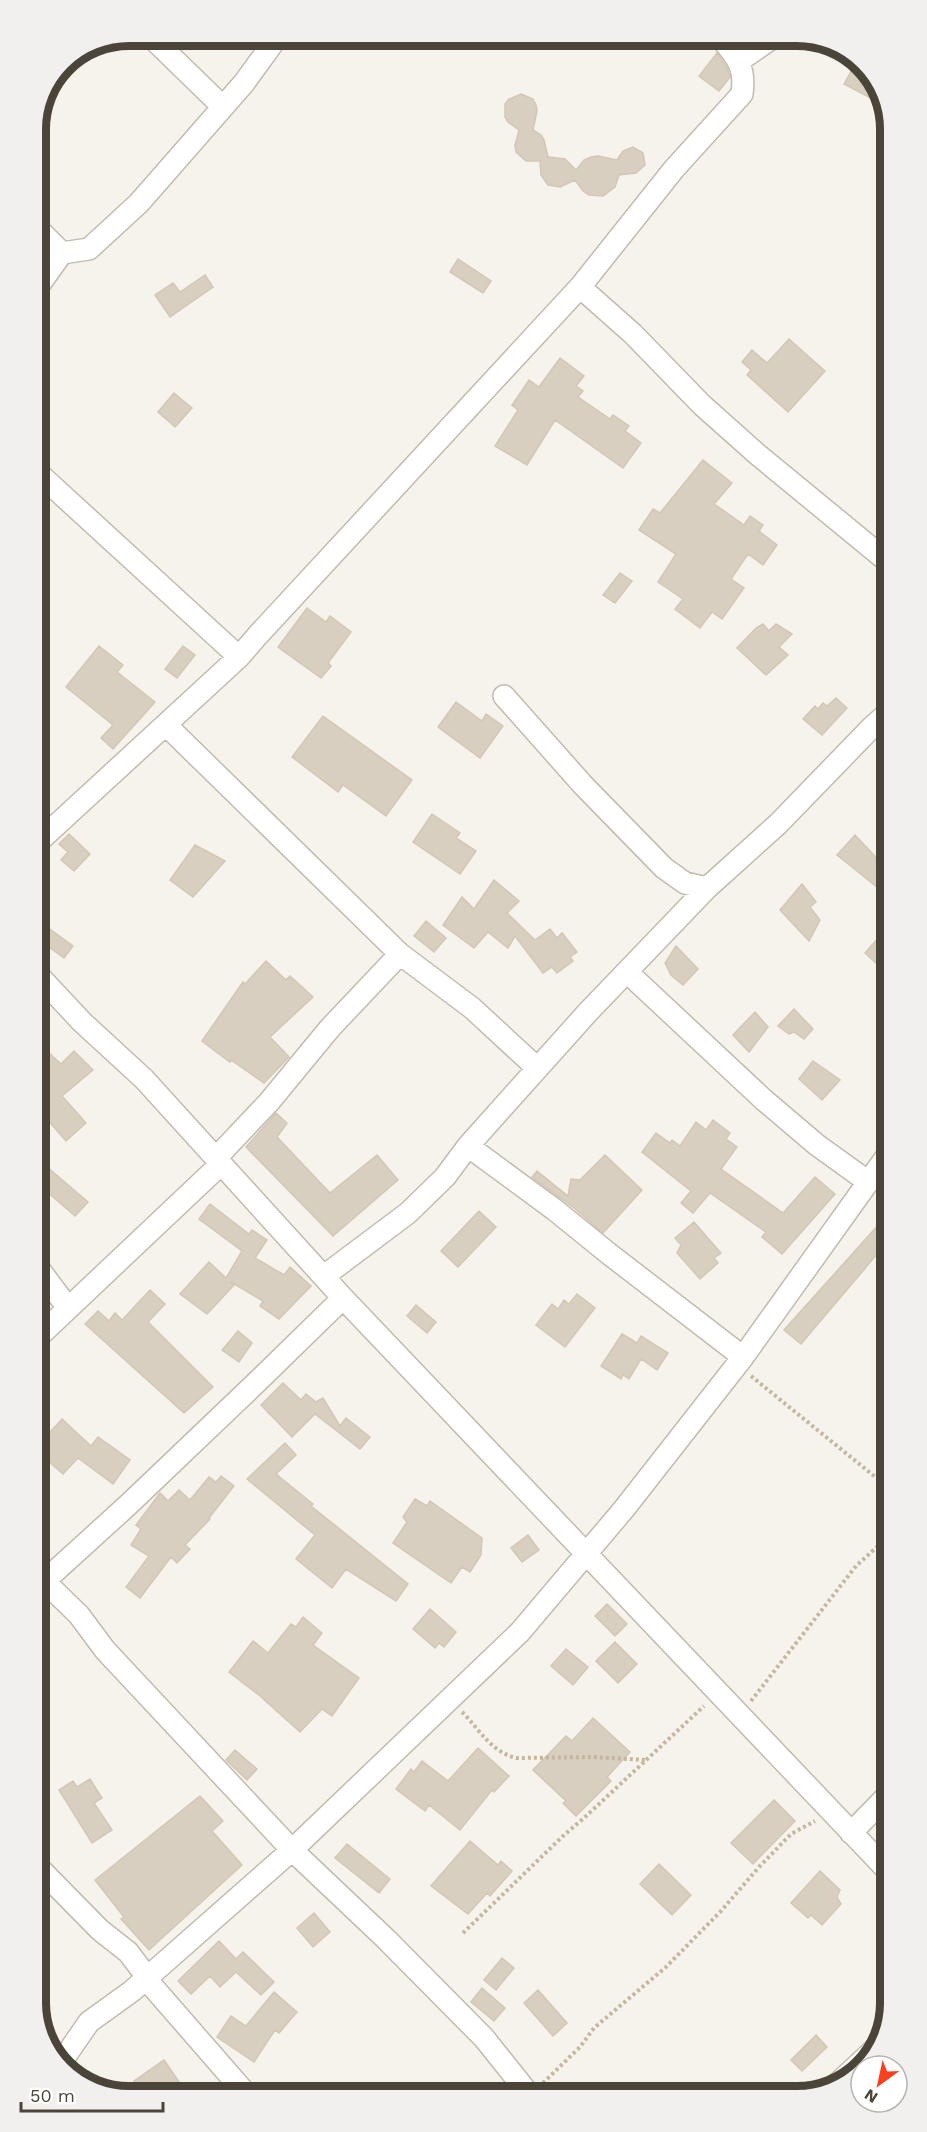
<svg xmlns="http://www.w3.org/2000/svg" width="927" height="2132" viewBox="0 0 927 2132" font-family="'Work Sans',sans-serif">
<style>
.building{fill:#d8cfc1;stroke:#d3c7b4;stroke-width:1.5}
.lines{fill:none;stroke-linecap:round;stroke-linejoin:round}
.minor-casing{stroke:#c2bbae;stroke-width:24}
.path{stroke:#c4b79f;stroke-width:4;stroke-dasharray:3 3;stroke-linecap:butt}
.minor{stroke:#fff;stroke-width:21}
.rim{fill:none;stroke:#4b4439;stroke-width:8}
</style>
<rect width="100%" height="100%" fill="#f6f3ec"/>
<path class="building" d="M 717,53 L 727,68 L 730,77 L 719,91 L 699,76 Z
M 852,70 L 873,81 L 886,100 L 886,106 L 844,84 Z
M 521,94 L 533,99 L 536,105 L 537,111 L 533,130 L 541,135 L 544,140 L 548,157 L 565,159 L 576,170 L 584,160 L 591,157 L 598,156 L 617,160 L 623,151 L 633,147 L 643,153 L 645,165 L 636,173 L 619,175 L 615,187 L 603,196 L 589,195 L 583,191 L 575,180 L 560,187 L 548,185 L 541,175 L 540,161 L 526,161 L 516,152 L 515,145 L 519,130 L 508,122 L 505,117 L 505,104 L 509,99 Z
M 458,259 L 491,281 L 483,293 L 450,272 Z
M 205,275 L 213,287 L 170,317 L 155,295 L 173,283 L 180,292 Z
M 789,339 L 825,371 L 788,412 L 747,375 L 751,370 L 742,362 L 752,350 L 767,363 Z
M 560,358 L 584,376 L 576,386 L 583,391 L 578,397 L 610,419 L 613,415 L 629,426 L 625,431 L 641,443 L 623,468 L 555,420 L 527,465 L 495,446 L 518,410 L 512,405 L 529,380 L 539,387 Z
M 174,393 L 192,408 L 175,427 L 158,412 Z
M 703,460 L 732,483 L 714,504 L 744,525 L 750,516 L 763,525 L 759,531 L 777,545 L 763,565 L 748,554 L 731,579 L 744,588 L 722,619 L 712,612 L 700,628 L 675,609 L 683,599 L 658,582 L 676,554 L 639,530 L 653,509 L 660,513 Z
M 620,573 L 632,581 L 615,603 L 603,595 Z
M 307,608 L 326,622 L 330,616 L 351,632 L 328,663 L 331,666 L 321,678 L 278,647 Z
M 763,624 L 769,631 L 776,624 L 792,634 L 779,647 L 788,655 L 766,675 L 737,648 L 756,628 Z
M 99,646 L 123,665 L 117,672 L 155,702 L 113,749 L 101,738 L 113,725 L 66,687 Z
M 183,646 L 195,655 L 177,678 L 165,669 Z
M 836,698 L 847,708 L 822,735 L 803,719 L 815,706 L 818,709 L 823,703 L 827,706 Z
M 456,702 L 482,721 L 486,714 L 503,726 L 480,758 L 438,727 Z
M 323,716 L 412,780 L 386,816 L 343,785 L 338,792 L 292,757 Z
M 432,814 L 460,833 L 456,838 L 476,851 L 460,874 L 413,842 Z
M 69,834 L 90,854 L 74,871 L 61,860 L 68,852 L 59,844 Z
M 855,835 L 888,870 L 888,896 L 837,855 Z
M 195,845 L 225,861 L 193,897 L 170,880 Z
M 494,880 L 519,901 L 507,913 L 535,940 L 550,929 L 557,938 L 562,933 L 577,952 L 570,957 L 573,961 L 557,973 L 552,967 L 543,973 L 515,936 L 508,948 L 488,932 L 474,948 L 443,925 L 462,897 L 474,909 Z
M 802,884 L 816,902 L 810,907 L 820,920 L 809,941 L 780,910 Z
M 426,921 L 446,938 L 434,952 L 414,936 Z
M 47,927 L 73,946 L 64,958 L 38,939 Z
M 888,927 L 888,974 L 865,953 Z
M 676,946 L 698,969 L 683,985 L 671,975 L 665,963 Z
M 266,961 L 286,980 L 290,976 L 313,997 L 270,1037 L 289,1057 L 264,1083 L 231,1060 L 230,1062 L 202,1041 L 243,982 L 245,984 Z
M 794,1009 L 813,1029 L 804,1039 L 794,1032 L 789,1034 L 778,1026 Z
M 755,1012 L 768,1027 L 749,1052 L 733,1035 Z
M 46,1050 L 61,1064 L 74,1051 L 93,1070 L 62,1096 L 86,1123 L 66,1141 L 39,1110 L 39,1100 L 46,1094 L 39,1087 L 47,1080 L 39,1072 L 38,1057 Z
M 813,1061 L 840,1080 L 822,1100 L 799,1079 Z
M 276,1113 L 287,1123 L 277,1137 L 330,1193 L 377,1155 L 398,1180 L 333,1236 L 246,1147 Z
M 713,1120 L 730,1133 L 726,1139 L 737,1147 L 721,1169 L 783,1213 L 815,1177 L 835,1194 L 782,1254 L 762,1237 L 766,1232 L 710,1193 L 693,1213 L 681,1203 L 691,1191 L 642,1152 L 656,1133 L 670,1143 L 672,1140 L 680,1146 L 696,1122 L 706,1130 Z
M 605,1155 L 642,1190 L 603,1233 L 574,1208 L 532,1177 L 537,1171 L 568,1196 L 571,1179 L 580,1180 Z
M 46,1166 L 88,1202 L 75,1216 L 39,1185 L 39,1173 Z
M 210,1204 L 249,1234 L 252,1230 L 267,1240 L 255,1258 L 284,1275 L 290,1267 L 311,1286 L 279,1319 L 260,1306 L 263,1301 L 231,1282 L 234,1285 L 207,1314 L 180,1294 L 209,1262 L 226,1278 L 242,1251 L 199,1219 Z
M 479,1211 L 496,1227 L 458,1267 L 441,1251 Z
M 889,1213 L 889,1240 L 801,1344 L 784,1330 Z
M 694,1222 L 721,1253 L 714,1258 L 718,1263 L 700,1279 L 677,1253 L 681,1245 L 675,1238 Z
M 150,1290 L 165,1304 L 148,1322 L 213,1387 L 184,1413 L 85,1324 L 98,1311 L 109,1321 L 115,1313 L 122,1320 Z
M 577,1294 L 595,1308 L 565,1347 L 536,1325 L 552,1304 L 558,1309 L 564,1300 L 569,1304 Z
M 416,1305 L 436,1322 L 427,1333 L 407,1316 Z
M 238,1331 L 252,1343 L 239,1362 L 222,1350 Z
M 622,1334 L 637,1343 L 641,1336 L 668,1353 L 657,1370 L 641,1359 L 629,1379 L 623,1375 L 621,1379 L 601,1366 Z
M 283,1383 L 301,1400 L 306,1394 L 316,1402 L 323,1398 L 340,1426 L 346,1418 L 370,1437 L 360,1449 L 315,1414 L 292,1437 L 261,1405 Z
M 62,1419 L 91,1446 L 98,1437 L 130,1460 L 113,1484 L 78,1458 L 63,1474 L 39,1453 L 39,1444 Z
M 285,1443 L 296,1455 L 276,1474 L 313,1504 L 311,1506 L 408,1584 L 396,1601 L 346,1569 L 332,1588 L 296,1559 L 315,1535 L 247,1479 Z
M 221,1476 L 234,1486 L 209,1518 L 210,1519 L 185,1545 L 190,1549 L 177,1563 L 171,1557 L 140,1598 L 126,1587 L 149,1556 L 131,1545 L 141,1529 L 136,1525 L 160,1493 L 168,1501 L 179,1490 L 190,1500 L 209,1477 L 216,1482 Z
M 415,1499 L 427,1506 L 430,1501 L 482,1538 L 481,1555 L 470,1572 L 462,1567 L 451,1583 L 393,1543 L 407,1522 L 403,1517 Z
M 528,1535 L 539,1550 L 522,1562 L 511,1548 Z
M 607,1604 L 627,1624 L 615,1636 L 595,1616 Z
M 430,1609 L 456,1632 L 444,1647 L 439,1643 L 435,1648 L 413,1629 Z
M 303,1617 L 322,1633 L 313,1645 L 359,1678 L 332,1716 L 322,1709 L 300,1732 L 260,1696 L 229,1672 L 253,1641 L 268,1653 L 291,1624 L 296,1627 Z
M 615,1642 L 637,1664 L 618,1683 L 596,1661 Z
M 566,1649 L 588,1667 L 573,1685 L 551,1666 Z
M 593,1718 L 630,1752 L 607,1777 L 611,1781 L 576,1816 L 563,1803 L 566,1801 L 533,1770 L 566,1736 L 572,1741 Z
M 478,1748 L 509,1776 L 494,1792 L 492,1790 L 460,1830 L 429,1805 L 425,1811 L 396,1789 L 411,1769 L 414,1772 L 422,1761 L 448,1781 Z
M 235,1750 L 257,1769 L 247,1780 L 226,1760 Z
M 90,1779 L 102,1798 L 94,1803 L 112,1830 L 92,1843 L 59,1790 L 73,1781 L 77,1787 Z
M 200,1796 L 223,1821 L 212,1831 L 242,1865 L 149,1950 L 121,1919 L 124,1917 L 95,1880 Z
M 774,1800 L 795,1821 L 753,1864 L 731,1843 Z
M 470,1841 L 498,1865 L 501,1861 L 512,1871 L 490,1896 L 487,1893 L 468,1914 L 431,1886 Z
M 347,1844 L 390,1879 L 379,1893 L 335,1858 Z
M 659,1864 L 691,1895 L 672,1915 L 640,1884 Z
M 820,1871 L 840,1890 L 837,1897 L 841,1904 L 822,1925 L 811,1915 L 808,1918 L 791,1903 Z
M 314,1913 L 330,1932 L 313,1947 L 297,1928 Z
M 219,1941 L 236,1959 L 243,1952 L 274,1982 L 261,1995 L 236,1972 L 220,1987 L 210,1976 L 191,1994 L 178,1981 Z
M 502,1958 L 514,1968 L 496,1990 L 484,1980 Z
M 482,1988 L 505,2008 L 494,2021 L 471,2002 Z
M 538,1990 L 567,2023 L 553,2036 L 524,2003 Z
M 274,1992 L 297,2012 L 279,2033 L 275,2030 L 254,2062 L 217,2037 L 231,2016 L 246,2026 Z
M 816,2035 L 827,2047 L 802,2071 L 791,2060 Z
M 164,2060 L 188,2095 L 145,2096 L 134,2081 Z"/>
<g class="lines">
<g class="minor-casing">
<path id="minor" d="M 150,36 L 223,107
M 739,61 L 775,36
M 36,227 L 62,253 L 37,288
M 62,253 L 89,249 L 139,203 L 244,83 L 278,36
M 580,287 L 674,169 L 742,94 C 746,66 736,56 719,36
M 37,472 L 239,657
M 504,696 L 583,785 L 664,868 L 685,883 L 707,888
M 166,725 L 400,954 L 472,1008 L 537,1068
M 38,842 L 239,657 L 258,635 L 580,287 L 633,334 L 702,405 L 757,454 L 887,561
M 627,972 L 764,1100 L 817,1145 L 867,1181
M 38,975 L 82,1022 L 144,1079 L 343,1298 L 891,1874
M 468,1146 L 555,1210 L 608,1253 L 743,1357
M 216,1158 L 269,1102 L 330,1028 L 400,954
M 39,1269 L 68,1308
M 324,1276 L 408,1213 L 445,1177 L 468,1146 L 588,1012 L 707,888 L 778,824 L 872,727 L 888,713
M 39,1336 L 221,1164
M 40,1577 L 79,1615 L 105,1650 L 292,1850 L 386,1939 L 484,2038 L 528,2093
M 40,1585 L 128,1505 L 259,1380 L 343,1298
M 851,1833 L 890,1793
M 40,1869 L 100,1930 L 128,1952 L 147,1977
M 146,1979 L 247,2095
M 62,2061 L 89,2022 L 132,1991 L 292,1850 L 520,1632 L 624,1509 L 743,1357 L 889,1153
M 837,2084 L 876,2048"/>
</g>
<path class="path" d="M 751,1376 L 890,1489
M 751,1701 L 856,1566 L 890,1535
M 462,1712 C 480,1730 490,1751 516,1758 L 593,1757 L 646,1760
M 463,1933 L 563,1836 L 584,1818 L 704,1706
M 543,2083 L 580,2047 L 594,2028 L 666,1967 L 721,1911 L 759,1867 L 791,1834 L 815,1821"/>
<use href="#minor" class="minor"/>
</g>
<path d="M0 0H927V2132H0ZM129 46H797A83 83 0 0 1 880 129V2003A83 83 0 0 1 797 2086H129A83 83 0 0 1 46 2003V129A83 83 0 0 1 129 46Z" fill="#f1f0ef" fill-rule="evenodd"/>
<path class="rim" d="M129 46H797A83 83 0 0 1 880 129V2003A83 83 0 0 1 797 2086H129A83 83 0 0 1 46 2003V129A83 83 0 0 1 129 46Z"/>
<g transform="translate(879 2084) rotate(213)"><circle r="28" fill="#ffffff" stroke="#b7b4b0" stroke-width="1.5"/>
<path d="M0-4.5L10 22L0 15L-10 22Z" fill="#fc3f1d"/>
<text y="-9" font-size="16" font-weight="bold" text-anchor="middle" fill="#4b4439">N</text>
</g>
<path d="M21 2102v9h142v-9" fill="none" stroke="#4b4439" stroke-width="3"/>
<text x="30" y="2102" font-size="18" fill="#4b4439" stroke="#ffffff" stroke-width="4.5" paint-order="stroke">50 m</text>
</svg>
